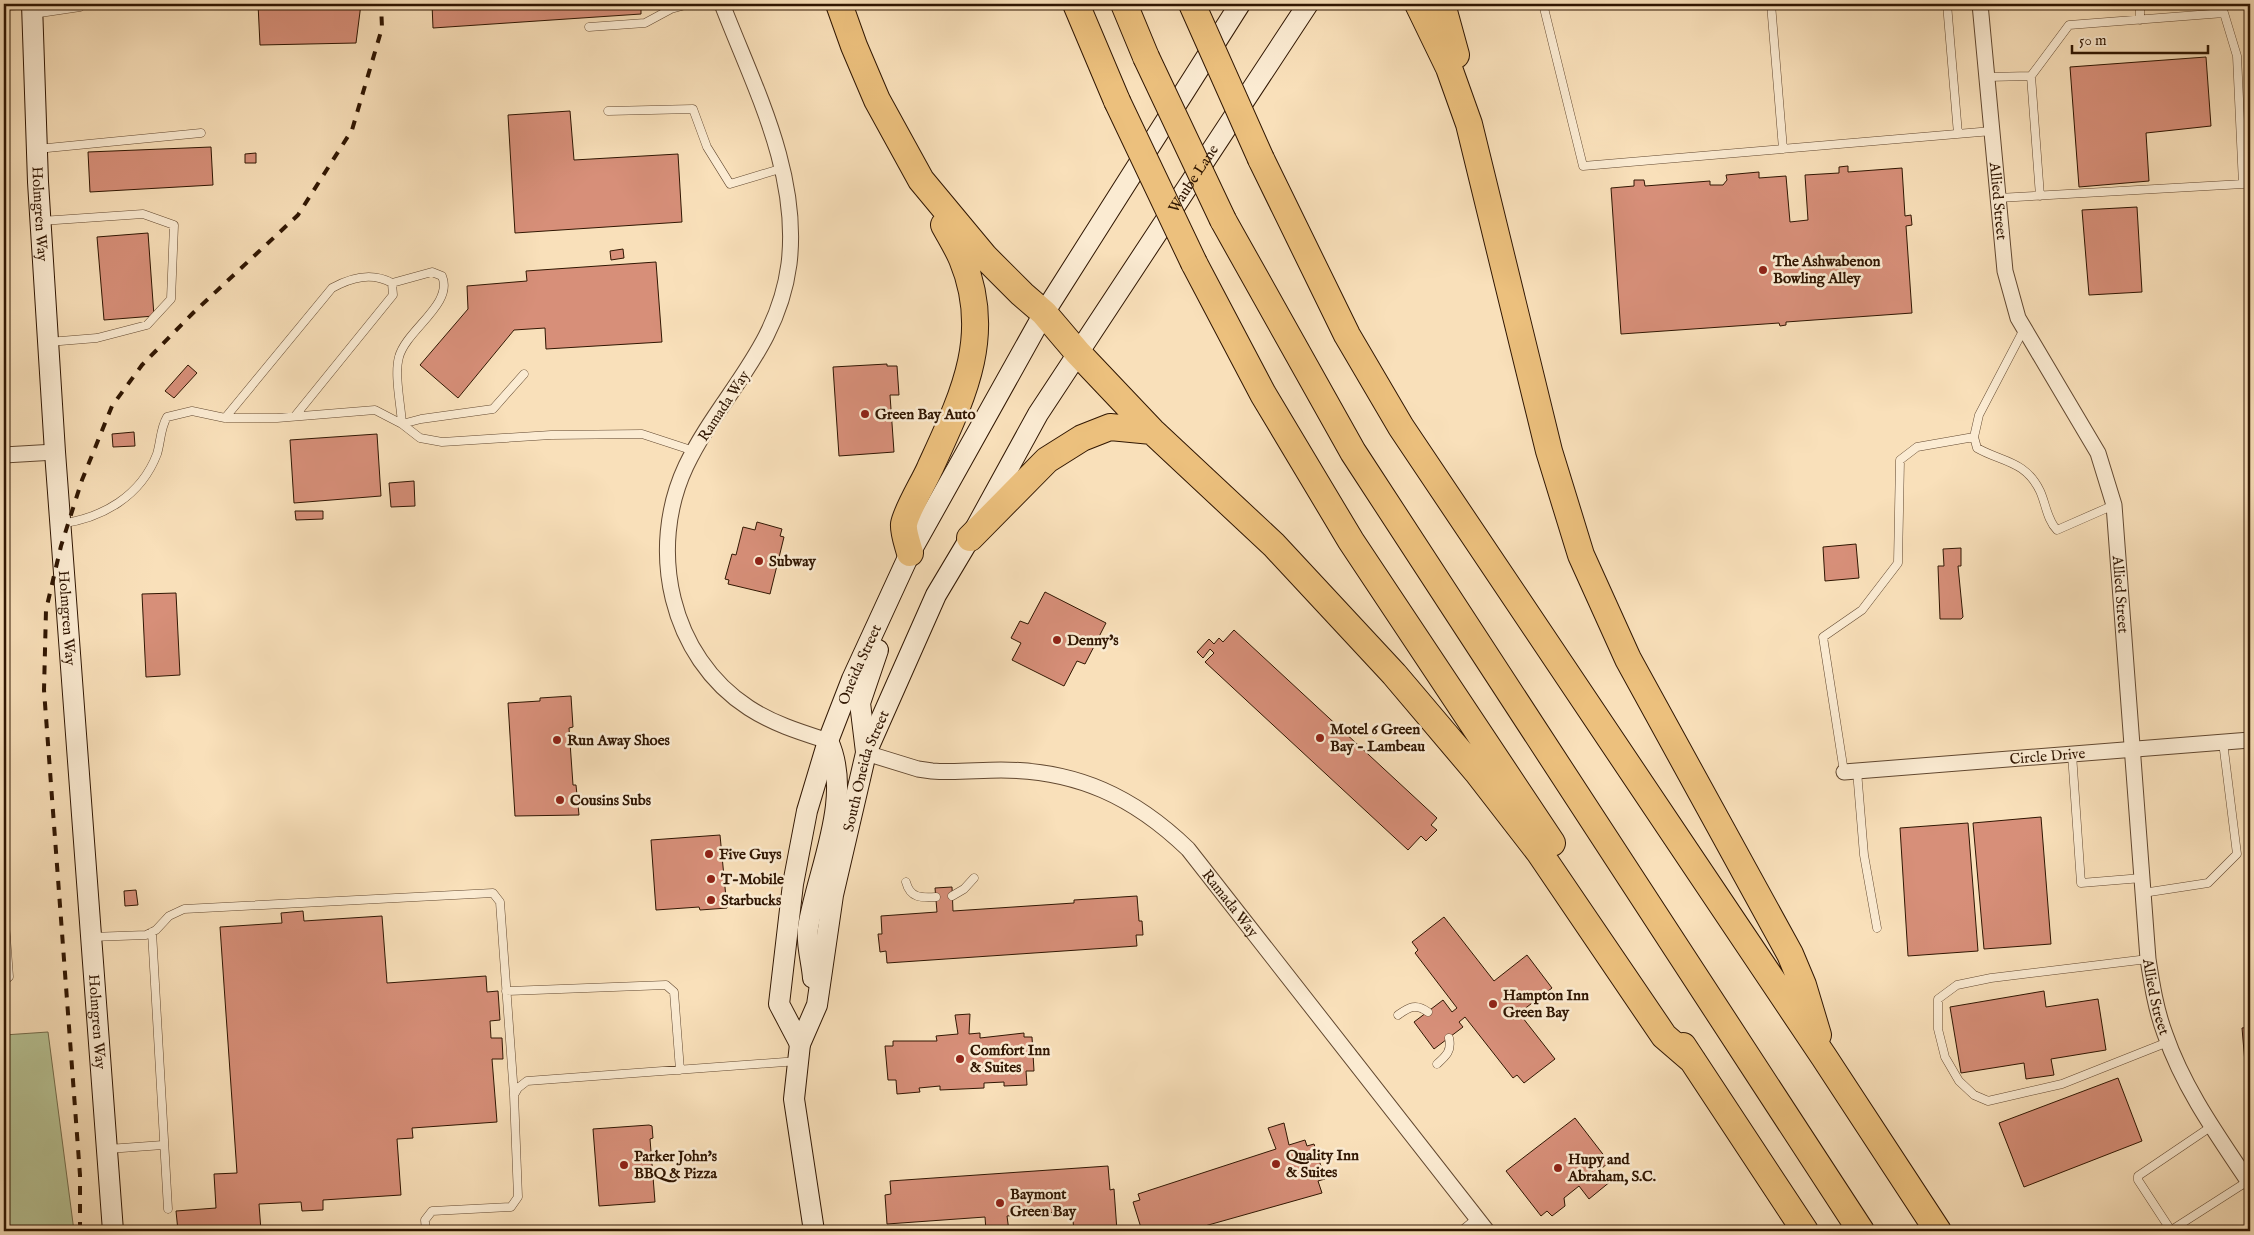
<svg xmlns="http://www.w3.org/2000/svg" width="2254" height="1235" viewBox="0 0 2254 1235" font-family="'IM FELL English',serif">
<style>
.green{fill:#b7c395;stroke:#746c4c}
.building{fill:#d78f79;stroke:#301602}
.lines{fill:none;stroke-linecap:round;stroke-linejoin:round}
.lane-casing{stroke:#624830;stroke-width:9}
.street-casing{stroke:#624830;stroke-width:17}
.secondary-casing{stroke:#301602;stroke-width:22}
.highway-casing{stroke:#301602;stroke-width:28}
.lane{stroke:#fbebd2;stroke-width:8}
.street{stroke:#fbebd2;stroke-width:15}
.secondary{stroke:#fbebd2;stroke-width:20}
.highway{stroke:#ecc07d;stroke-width:26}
.rail{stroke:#301602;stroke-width:4;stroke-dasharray:9 9;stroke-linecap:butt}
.highway-bridge-casing{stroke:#301602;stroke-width:28;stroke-linecap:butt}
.highway-bridge{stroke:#ecc07d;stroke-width:26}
.poi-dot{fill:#8f2418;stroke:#fbebd2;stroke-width:2}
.labels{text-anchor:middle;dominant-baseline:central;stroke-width:5;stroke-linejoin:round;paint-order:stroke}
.street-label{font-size:15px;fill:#301602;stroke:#fbebd2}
.poi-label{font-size:15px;font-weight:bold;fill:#301602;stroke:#fbebd2;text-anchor:start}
</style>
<rect width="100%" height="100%" fill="#f9e0ba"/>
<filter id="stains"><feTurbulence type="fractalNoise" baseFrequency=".004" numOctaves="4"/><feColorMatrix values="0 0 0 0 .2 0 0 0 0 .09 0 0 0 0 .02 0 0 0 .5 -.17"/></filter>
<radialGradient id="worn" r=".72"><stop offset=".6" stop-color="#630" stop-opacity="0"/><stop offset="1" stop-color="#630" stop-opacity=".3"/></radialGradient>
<path class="green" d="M 48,1032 L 74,1231 L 4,1231 L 4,1035 Z"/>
<path class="building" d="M 258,4 L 361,4 L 356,43 L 260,45 Z
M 432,4 L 641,4 L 641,14 L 433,28 Z
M 2206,57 L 2211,126 L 2146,133 L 2149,181 L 2079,187 L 2070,67 Z
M 570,111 L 574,160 L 678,154 L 682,222 L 515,233 L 508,115 Z
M 211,147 L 213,185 L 90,192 L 88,152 Z
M 256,153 L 256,163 L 245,163 L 245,154 Z
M 1848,166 L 1848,172 L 1902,168 L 1905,216 L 1911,215 L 1912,225 L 1906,226 L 1912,313 L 1786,322 L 1786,325 L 1780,326 L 1779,323 L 1621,334 L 1611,188 L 1634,186 L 1634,180 L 1644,180 L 1645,186 L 1710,181 L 1710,185 L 1723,185 L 1727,180 L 1726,175 L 1759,172 L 1759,178 L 1786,176 L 1790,222 L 1808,220 L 1805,175 L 1839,173 L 1839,167 Z
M 2137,207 L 2142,292 L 2089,295 L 2082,210 Z
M 148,233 L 154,316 L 104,320 L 97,237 Z
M 623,249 L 624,258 L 611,260 L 610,251 Z
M 656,262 L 662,342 L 546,349 L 545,328 L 514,330 L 458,398 L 420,365 L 468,309 L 467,286 L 527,281 L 526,271 Z
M 887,364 L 887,366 L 897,366 L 899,395 L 890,395 L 894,452 L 839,456 L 833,367 Z
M 188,365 L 197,373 L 174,398 L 165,391 Z
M 134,432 L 135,446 L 113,447 L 112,434 Z
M 377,434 L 381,496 L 294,503 L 290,440 Z
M 414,481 L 415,506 L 391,507 L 389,483 Z
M 295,511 L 323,511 L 323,519 L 296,520 Z
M 757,522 L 782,529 L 780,536 L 784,537 L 770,594 L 728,584 L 729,580 L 725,579 L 732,554 L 736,555 L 743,527 L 755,530 Z
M 1856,544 L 1859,578 L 1825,581 L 1823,547 Z
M 1961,548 L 1961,566 L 1958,566 L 1963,617 L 1961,619 L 1940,619 L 1938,566 L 1944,566 L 1943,549 Z
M 1045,592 L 1106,623 L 1085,664 L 1077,661 L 1064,686 L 1012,660 L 1021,643 L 1011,638 L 1020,621 L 1028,624 Z
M 176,593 L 180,675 L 146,677 L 142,594 Z
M 1234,630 L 1437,818 L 1431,825 L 1437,830 L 1426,841 L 1421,836 L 1408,850 L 1205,662 L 1214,653 L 1210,649 L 1203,658 L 1197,652 L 1209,639 L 1214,644 L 1219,638 L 1223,642 Z
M 571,696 L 573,727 L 569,728 L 573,785 L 576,785 L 579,815 L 515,816 L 508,703 L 540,701 L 540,698 Z
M 2041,817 L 2051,944 L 1984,949 L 1973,823 Z
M 1968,823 L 1978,951 L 1908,956 L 1900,828 Z
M 720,835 L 727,908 L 700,910 L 699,907 L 656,910 L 651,840 Z
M 952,887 L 953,911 L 1074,903 L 1074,900 L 1137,896 L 1139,921 L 1142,921 L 1143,935 L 1136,935 L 1137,946 L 887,963 L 886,951 L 880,952 L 878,934 L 882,934 L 881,916 L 937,912 L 935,888 Z
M 136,890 L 138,905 L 125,906 L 124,891 Z
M 303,911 L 304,921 L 382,916 L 387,983 L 486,976 L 487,992 L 498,991 L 500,1020 L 490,1021 L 491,1038 L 502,1038 L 503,1059 L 492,1059 L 497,1122 L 412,1128 L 413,1138 L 397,1139 L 401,1195 L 323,1200 L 323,1210 L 302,1211 L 301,1202 L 259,1204 L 261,1231 L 178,1231 L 176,1211 L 216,1208 L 214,1174 L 237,1173 L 220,927 L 282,923 L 281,913 Z
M 1444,917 L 1494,981 L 1527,955 L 1552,988 L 1519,1013 L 1555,1059 L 1524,1083 L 1517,1075 L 1513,1078 L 1465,1017 L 1459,1022 L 1463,1027 L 1434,1049 L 1414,1022 L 1443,1000 L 1452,1012 L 1457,1008 L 1415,953 L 1418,950 L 1412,942 Z
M 2044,991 L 2046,1007 L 2098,999 L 2106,1050 L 2051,1059 L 2054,1075 L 2026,1079 L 2024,1063 L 1961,1073 L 1950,1007 Z
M 970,1014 L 969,1034 L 980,1033 L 980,1038 L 1024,1033 L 1024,1037 L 1032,1037 L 1034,1071 L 1026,1071 L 1027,1085 L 1004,1086 L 1004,1082 L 984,1083 L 984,1088 L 940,1090 L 940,1086 L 919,1088 L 920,1092 L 897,1094 L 896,1080 L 888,1080 L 885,1046 L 893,1046 L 893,1041 L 937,1041 L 936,1036 L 958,1034 L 955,1015 Z
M 2250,1027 L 2250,1063 L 2245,1063 L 2242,1028 Z
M 2118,1078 L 2142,1141 L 2024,1187 L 1999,1123 Z
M 1575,1118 L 1609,1162 L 1601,1169 L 1611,1181 L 1589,1199 L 1579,1186 L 1564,1198 L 1565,1206 L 1552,1216 L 1547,1211 L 1541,1216 L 1506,1171 Z
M 1284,1123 L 1289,1145 L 1305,1140 L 1307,1146 L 1314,1144 L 1325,1179 L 1318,1181 L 1322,1193 L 1187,1231 L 1142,1231 L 1133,1202 L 1140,1200 L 1138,1194 L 1276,1149 L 1268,1128 Z
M 649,1125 L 652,1126 L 653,1138 L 650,1139 L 655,1202 L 599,1206 L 593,1129 Z
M 1108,1166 L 1110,1190 L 1114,1189 L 1117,1231 L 1074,1231 L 1072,1211 L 1007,1216 L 1009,1231 L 986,1231 L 985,1217 L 887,1224 L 885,1195 L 891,1194 L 890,1181 Z"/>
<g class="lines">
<g class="lane-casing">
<path id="lane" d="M 1546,4 L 1543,4 L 1583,166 L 1992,131
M 1771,4 L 1783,149
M 1947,4 L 1958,134
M 2140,4 L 2140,20
M 4,6 L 30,5
M 33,14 L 80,7 L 79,4
M 589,27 L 645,23 L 671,9 L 689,4
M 2031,76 L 2040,196
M 1987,77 L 2031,76 L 2069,25 L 2224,13 L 2237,56 L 2243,184 L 1998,198
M 608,111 L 693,109 L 707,147 L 730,184 L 783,168
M 37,149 L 201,133
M 41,221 L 143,214 L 174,225 L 171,299 L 147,325 L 97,338 L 48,342
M 392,283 L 432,272 L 442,276 C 454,304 406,330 399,357 C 394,374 401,406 402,424 L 421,419 L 493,409 L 524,374
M 2024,329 L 1979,415 L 1974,437 L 1977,448 C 2001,462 2025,460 2040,491 C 2046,504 2047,520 2057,530 L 2114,505
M 225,418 L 332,288 C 352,277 372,272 392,283 L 393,295 L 295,416
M 60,524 C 103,518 141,496 157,454 C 161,441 160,429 167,417 L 192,411 L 225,418 L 277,418 L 375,410 L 402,424 L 420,438 L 442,442 L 551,435 L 642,434 L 694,451
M 2072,754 L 2081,883 L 2142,878
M 1857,771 L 1864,855 L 1877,928
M 1844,772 L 1823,637 L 1862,610 L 1898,563 L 1900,460 L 1917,447 L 1974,437
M 906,882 C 910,898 921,898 936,897
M 2143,893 L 2208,883 L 2237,854 L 2223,742
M 952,896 L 964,889 L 974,878
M 4,909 L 9,977 L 4,981
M 152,932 L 168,1209
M 91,937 L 146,935 L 156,930 L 169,916 L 184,909 L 493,893 L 500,902 L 514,1095
M 2148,959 L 1991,978 L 1957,985 L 1938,999 L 1938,1029 L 1945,1057 L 1959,1081 L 1974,1095 L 1988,1101 L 2062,1084 L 2168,1042
M 506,991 L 666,985 L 674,992 L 680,1070
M 1398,1015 C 1409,1007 1416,1003 1428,1012
M 1437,1064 C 1446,1056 1452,1051 1449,1038
M 2212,1126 L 2138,1176 L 2138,1180 L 2170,1229 L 2173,1229 L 2248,1181
M 108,1149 L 163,1145
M 426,1231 L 425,1220 L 432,1211 L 511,1207 L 518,1197 L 514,1095 L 518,1088 L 527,1081 L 798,1061
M 1461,1231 L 1477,1218"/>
</g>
<g class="street-casing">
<g id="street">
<path d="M 722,4 C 754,87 800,173 789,264 C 778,349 720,395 686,466 C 647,549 670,657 749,708 C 774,724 800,732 828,741"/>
<path id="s1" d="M 1980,4 L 2005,271 L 2018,318 L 2098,453 L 2114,505 L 2148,959 C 2152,985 2156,1010 2165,1034 C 2184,1089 2218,1136 2250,1184"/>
<path d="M 4,455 L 55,452"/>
<path id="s2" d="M 866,753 L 918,769 L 932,771 C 955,773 978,770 1001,770 C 1077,770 1134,797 1188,849 L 1487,1231"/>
<path id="s3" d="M 1844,772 L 2250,740"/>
</g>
</g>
<g class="secondary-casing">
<g id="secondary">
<path id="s4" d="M 32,4 L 38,182 L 55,452 L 113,1231"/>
<path d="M 866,752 L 860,703 L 878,650"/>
<path d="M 813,978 C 812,963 806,943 808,928 C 817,871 854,798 828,741"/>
<path id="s5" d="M 800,1044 L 779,1004 L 793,884 L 807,811 L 828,741 L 852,679 L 910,553 L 1044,313 L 1240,4"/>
<path id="s6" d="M 814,1231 L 794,1099 L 800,1044 L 817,1005 L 833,895 L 866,753 L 936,595 L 970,538 L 1038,414 L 1308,4"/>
</g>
</g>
<g class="highway-casing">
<path id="highway" d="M 839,4 L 854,46 L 877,100 L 921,180 L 985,257 L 1022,294 L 1044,313 L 1078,353 L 1152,431 L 1274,545 L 1394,674 L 1477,772 L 1539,852 L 1664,1036 L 1693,1061
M 1076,4 L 1117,101
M 1124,4 L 1146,57
M 1418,4 L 1449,68 L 1469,124 L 1549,451 L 1581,555 L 1628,659 L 1790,954 L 1803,985 L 1818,1035
M 1442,4 L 1456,55
M 1261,159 L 1347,335 L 1401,427 L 1824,1057 L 1938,1231
M 1223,220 L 1353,452 L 1861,1231
M 1194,263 L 1263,394 L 1351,541 L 1552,843
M 970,538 L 1047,460 L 1082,438 L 1110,427 L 1152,431
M 910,553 C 908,545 903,532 904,524 C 906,511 924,482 930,468 C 962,398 994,336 962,259 C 957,247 950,236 944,225
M 1683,1046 L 1805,1231"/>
</g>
<use href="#lane" class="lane"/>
<use href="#street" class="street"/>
<use href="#secondary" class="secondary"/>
<use href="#highway" class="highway"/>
<path class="rail" d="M 80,1231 L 80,1175 L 44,690 L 46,610 L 61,546 L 82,480 L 112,406 L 142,365 L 193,313 L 298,215 L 352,130 L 382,28 L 381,4"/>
<g class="highway-bridge-casing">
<path id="highway-bridge" d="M 1192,4 L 1261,159
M 1146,57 L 1223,220
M 1117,101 L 1194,263"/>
</g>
<use href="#highway-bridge" class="highway-bridge"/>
</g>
<g class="poi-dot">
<circle cx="1763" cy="270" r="5"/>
<circle cx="865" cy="414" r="5"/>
<circle cx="759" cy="561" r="5"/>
<circle cx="1057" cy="640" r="5"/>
<circle cx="1320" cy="738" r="5"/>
<circle cx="557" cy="740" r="5"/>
<circle cx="560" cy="800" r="5"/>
<circle cx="709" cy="854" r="5"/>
<circle cx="711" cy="879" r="5"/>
<circle cx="711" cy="900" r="5"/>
<circle cx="1493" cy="1004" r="5"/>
<circle cx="960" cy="1059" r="5"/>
<circle cx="1276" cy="1164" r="5"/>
<circle cx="624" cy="1165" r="5"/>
<circle cx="1558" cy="1168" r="5"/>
<circle cx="1000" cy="1203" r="5"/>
</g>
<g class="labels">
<g class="street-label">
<text stroke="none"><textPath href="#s6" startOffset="1151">Waube Lane</textPath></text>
<text stroke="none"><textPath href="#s1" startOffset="198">Allied Street</textPath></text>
<text stroke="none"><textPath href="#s4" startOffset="210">Holmgren Way</textPath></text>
<text transform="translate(724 406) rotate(-57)">Ramada Way</text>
<text stroke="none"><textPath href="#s1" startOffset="618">Allied Street</textPath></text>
<text stroke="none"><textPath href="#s4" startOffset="615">Holmgren Way</textPath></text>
<text stroke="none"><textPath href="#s5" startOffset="396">Oneida Street</textPath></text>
<text stroke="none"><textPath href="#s3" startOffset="204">Circle Drive</textPath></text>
<text stroke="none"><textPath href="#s6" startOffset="471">South Oneida Street</textPath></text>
<text stroke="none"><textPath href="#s2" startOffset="415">Ramada Way</textPath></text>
<text stroke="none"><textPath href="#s1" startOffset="1022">Allied Street</textPath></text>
<text stroke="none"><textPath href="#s4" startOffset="1020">Holmgren Way</textPath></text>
</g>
<g class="poi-label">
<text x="1773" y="261">The Ashwabenon<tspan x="1773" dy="17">Bowling Alley</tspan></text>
<text x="875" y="414">Green Bay Auto</text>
<text x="769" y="561">Subway</text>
<text x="1067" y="640">Denny's</text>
<text x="1330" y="729">Motel 6 Green<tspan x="1330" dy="17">Bay - Lambeau</tspan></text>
<text x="567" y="740">Run Away Shoes</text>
<text x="570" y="800">Cousins Subs</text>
<text x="719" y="854">Five Guys</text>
<text x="721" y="879">T-Mobile</text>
<text x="721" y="900">Starbucks</text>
<text x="1503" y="995">Hampton Inn<tspan x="1503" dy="17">Green Bay</tspan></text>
<text x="970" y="1050">Comfort Inn<tspan x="970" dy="17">&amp; Suites</tspan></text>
<text x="1286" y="1155">Quality Inn<tspan x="1286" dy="17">&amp; Suites</tspan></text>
<text x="634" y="1156">Parker John's<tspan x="634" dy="17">BBQ &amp; Pizza</tspan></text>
<text x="1568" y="1159">Hupy and<tspan x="1568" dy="17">Abraham, S.C.</tspan></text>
<text x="1010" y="1194">Baymont<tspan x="1010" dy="17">Green Bay</tspan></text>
</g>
</g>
<rect width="2254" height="1235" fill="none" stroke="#f9e0ba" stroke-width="20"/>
<rect x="5" y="5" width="2244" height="1225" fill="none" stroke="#301602" stroke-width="2.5"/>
<rect x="10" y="10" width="2234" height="1215" fill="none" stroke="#301602"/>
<path d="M2072 45v8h136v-8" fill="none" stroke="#301602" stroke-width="2.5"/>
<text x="2079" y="45" font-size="15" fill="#301602" stroke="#fbebd2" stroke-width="4" paint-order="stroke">50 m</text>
<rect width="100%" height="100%" filter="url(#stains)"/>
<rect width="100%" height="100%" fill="url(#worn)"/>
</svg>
